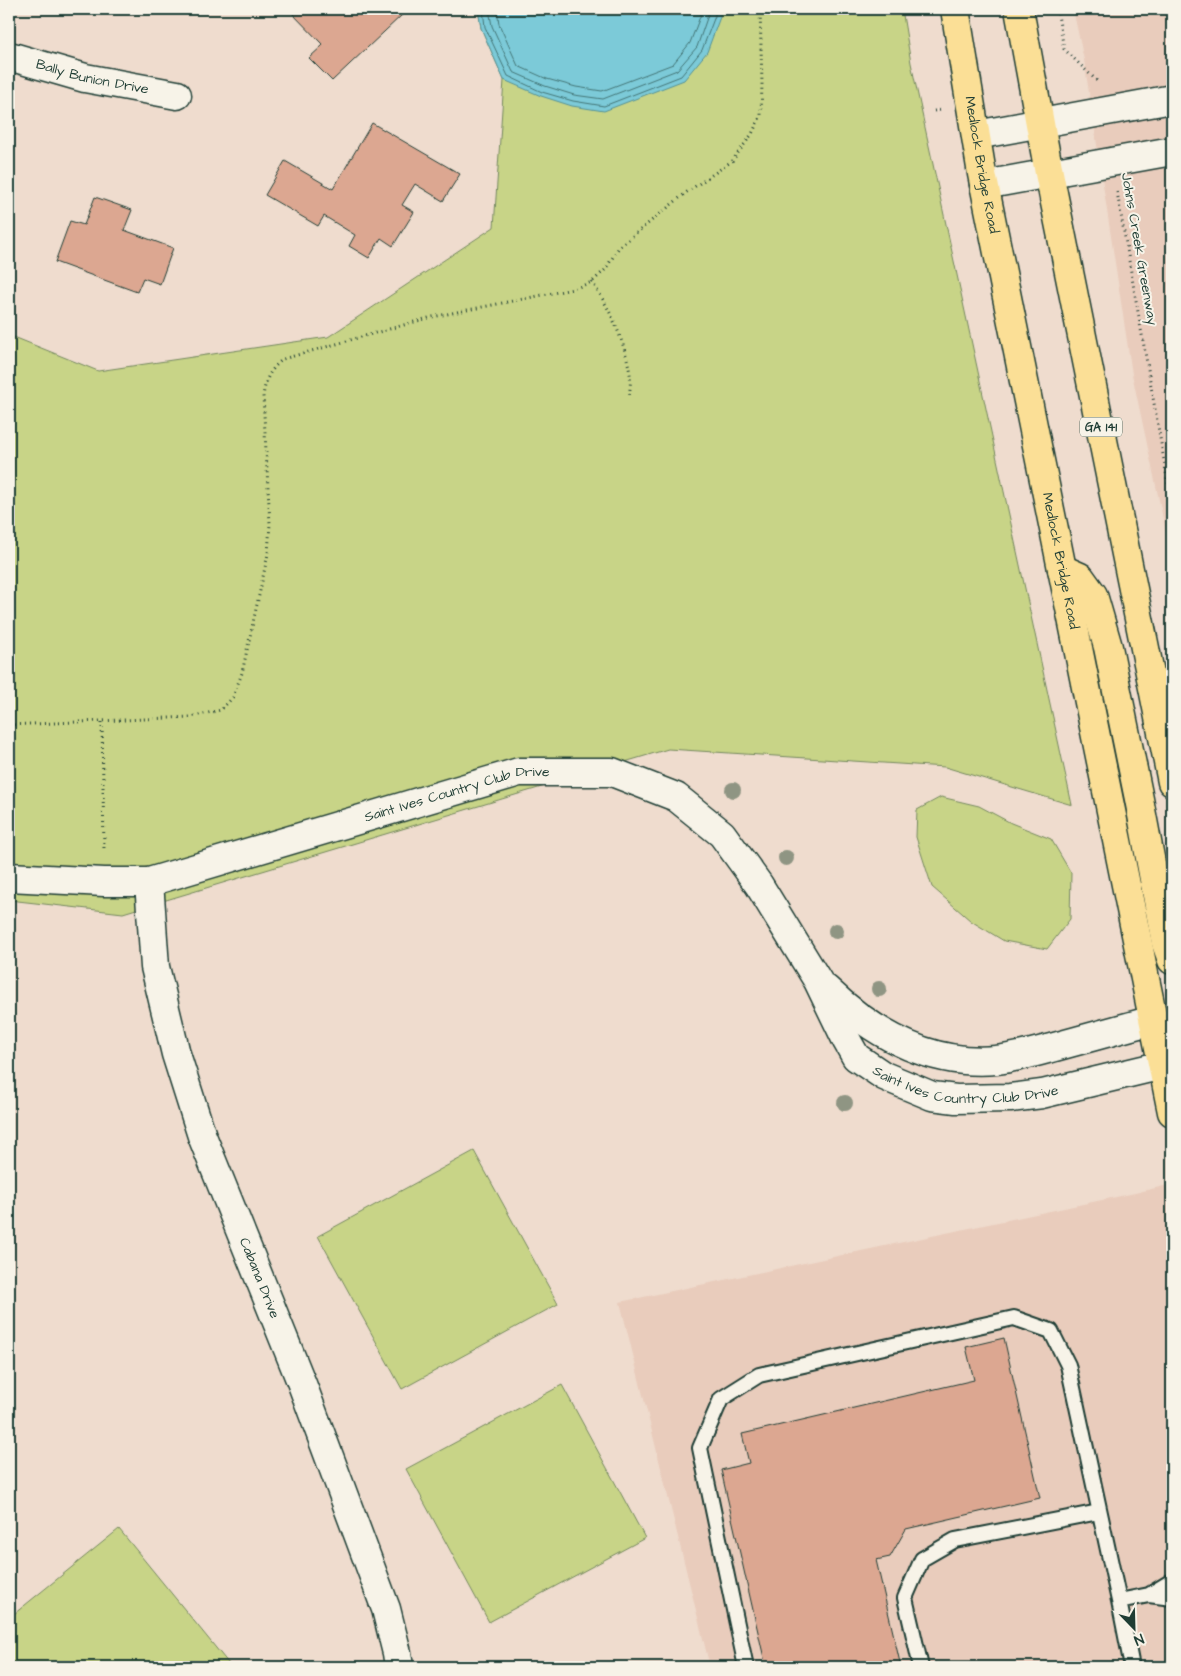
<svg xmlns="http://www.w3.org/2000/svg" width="1181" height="1676" viewBox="0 0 1181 1676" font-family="'Architects Daughter',sans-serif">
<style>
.built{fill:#e9ccbc}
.green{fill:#c8d487;stroke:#74885e}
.water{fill:#7bcad8;stroke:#569296}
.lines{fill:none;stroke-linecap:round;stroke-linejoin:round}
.shore{stroke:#447576;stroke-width:1}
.building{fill:#dca791;stroke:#1f3d34}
.lane-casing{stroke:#1f3d34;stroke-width:18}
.street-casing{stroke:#1f3d34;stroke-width:31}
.highway-casing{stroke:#1f3d34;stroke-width:31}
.path{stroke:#1f3d34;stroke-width:3;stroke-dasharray:1 4;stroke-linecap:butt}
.lane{stroke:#f7f3e8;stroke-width:14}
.street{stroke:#f7f3e8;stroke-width:28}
.highway{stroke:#fbdf96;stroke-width:28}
.tree{fill:#8f9583}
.labels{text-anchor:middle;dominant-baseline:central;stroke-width:4;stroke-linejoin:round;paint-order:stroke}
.shield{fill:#f7f3e8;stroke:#60746a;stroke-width:1}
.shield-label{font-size:12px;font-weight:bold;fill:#1f3d34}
.street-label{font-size:14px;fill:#1f3d34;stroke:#f7f3e8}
</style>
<rect width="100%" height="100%" fill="#efdcce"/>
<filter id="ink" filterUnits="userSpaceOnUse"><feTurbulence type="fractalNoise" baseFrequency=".02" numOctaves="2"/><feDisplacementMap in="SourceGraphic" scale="10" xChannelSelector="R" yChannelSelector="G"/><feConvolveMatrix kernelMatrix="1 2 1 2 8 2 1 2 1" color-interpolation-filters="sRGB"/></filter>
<g filter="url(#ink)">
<path class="built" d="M 1073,9 L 1172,9 L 1172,572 L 1164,523 L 1132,374 L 1084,60 Z
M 1172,1184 L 1172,1667 L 710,1667 L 620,1302 L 1135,1193 Z"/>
<path class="green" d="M 478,9 L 902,9 L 911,63 L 1072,805 L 945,767 L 668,749 L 123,913 L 9,900 L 9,335 L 98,371 L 328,337 L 494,227 L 504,80 L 481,28 Z
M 941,797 L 979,806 L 1011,823 L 1051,839 L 1071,873 L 1070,919 L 1047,949 L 1004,941 L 971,921 L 932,887 L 916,837 L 917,810 Z
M 474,1151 L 558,1304 L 402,1389 L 318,1236 Z
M 562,1385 L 645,1538 L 489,1622 L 406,1469 Z
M 119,1529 L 229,1664 L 225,1667 L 9,1667 L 9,1618 Z"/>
<path class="water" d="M 478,9 L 720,9 L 720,17 L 707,52 L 684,80 L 604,111 L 572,106 L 541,96 L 504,80 L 481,28 Z"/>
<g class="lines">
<path class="shore" d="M 483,9 L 485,27 L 508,76 L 542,92 L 573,101 L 604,106 L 681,76 L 702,50 L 715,16 L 715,9
M 489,9 L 492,26 L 513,72 L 545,86 L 574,95 L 603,99 L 677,70 L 697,47 L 708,15 L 709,9
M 497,9 L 499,24 L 518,66 L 547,79 L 576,87 L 602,91 L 673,64 L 690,43 L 701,14 L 701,9"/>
</g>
<path class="building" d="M 288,9 L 396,9 L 402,15 L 332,81 L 309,58 L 323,45 Z
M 372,123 L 460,174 L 443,201 L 415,184 L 402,205 L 414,212 L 393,246 L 381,238 L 369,258 L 349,246 L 355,235 L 324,216 L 318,226 L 265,195 L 285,161 L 333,189 Z
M 95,197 L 132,210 L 124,230 L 173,248 L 160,284 L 143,278 L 137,292 L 55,262 L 70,221 L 84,225 Z
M 1004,1338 L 1040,1498 L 906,1529 L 890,1557 L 876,1560 L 901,1667 L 766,1667 L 721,1470 L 749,1463 L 742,1434 L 974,1380 L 966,1347 Z"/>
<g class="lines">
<g class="lane-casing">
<path id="lane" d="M 1149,1595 L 1172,1581
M 746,1667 L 700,1448 L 721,1399 L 759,1375 L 1014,1318 L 1051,1331 L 1068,1365 L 1119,1601
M 921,1667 L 905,1598 L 922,1559 L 955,1540 L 1099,1512
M 1132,1667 L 1119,1601 L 1149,1595 L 1172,1598"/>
</g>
<g class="street-casing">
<g id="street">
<path id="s1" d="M 9,56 L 85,78 L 177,95"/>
<path d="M 976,135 L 1172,99"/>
<path d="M 984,185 L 1172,151"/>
<path id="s2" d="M 9,877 L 104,882 L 149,882 L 519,772 L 612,772 L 676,797 L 722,834 L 759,885 L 818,981 L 847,1041 L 856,1057 L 884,1076 L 932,1096 L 956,1099 L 1010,1098 L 1042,1094 L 1163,1065"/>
<path id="s3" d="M 149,882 L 155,967 L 176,1054 L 202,1136 L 302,1384 L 386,1609 L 397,1653 L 399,1667"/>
<path d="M 826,989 C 872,1033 929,1066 996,1060 C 1015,1058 1033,1053 1051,1048 C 1085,1039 1119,1029 1153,1020"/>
</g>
</g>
<g class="highway-casing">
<g id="highway">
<path id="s4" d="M 955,9 L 982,174 L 1172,1112"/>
<path d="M 1019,9 L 1049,173 L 1172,782"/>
<path d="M 1062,569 L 1080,577 L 1093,595 L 1108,647 L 1139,799 L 1166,943 L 1172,960"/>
</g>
</g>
<path class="path" d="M 1057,9 L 1064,49 L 1098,82
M 934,111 L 942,110
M 1117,192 L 1172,506
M 592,282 C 610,308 625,342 630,374 C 631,381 630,390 629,397
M 102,722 L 104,851
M 9,725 L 190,717 L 221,710 L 233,697 L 242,673 L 268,554 L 270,524 L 263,396 C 266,378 269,371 283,359 L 432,317 L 573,289 L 592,282 L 605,270 L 619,247 L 687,192 L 732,161 L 752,134 L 761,115 L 762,84 L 760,9"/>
<use href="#lane" class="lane"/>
<use href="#street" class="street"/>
<use href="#highway" class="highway"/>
</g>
<g class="tree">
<circle cx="733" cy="790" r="8"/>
<circle cx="786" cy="858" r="8"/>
<circle cx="836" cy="931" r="8"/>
<circle cx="879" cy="989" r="8"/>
<circle cx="845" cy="1103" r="8"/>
</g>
</g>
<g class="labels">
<rect class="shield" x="1080" y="417.5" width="42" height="19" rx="4"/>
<g class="shield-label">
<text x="1101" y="427">GA 141</text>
</g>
<g class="street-label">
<text stroke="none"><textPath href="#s1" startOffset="86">Bally Bunion Drive</textPath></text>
<text stroke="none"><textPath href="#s4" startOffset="158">Medlock Bridge Road</textPath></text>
<text transform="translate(1139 249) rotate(80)">Johns Creek Greenway</text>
<text stroke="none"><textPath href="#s4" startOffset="562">Medlock Bridge Road</textPath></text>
<text stroke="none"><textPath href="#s2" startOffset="461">Saint Ives Country Club Drive</textPath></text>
<text stroke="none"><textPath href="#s2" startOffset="1125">Saint Ives Country Club Drive</textPath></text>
<text stroke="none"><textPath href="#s3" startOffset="414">Cabana Drive</textPath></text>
</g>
</g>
<rect width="1181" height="1676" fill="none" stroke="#f7f3e8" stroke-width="30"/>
<rect x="15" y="15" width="1151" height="1646" fill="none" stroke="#1f3d34" stroke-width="2" filter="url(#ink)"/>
<g transform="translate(1134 1628) rotate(157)" stroke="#f7f3e8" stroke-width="4" paint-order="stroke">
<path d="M0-4L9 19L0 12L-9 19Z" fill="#1f3d34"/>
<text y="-8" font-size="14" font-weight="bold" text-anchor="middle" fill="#1f3d34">N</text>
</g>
</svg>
